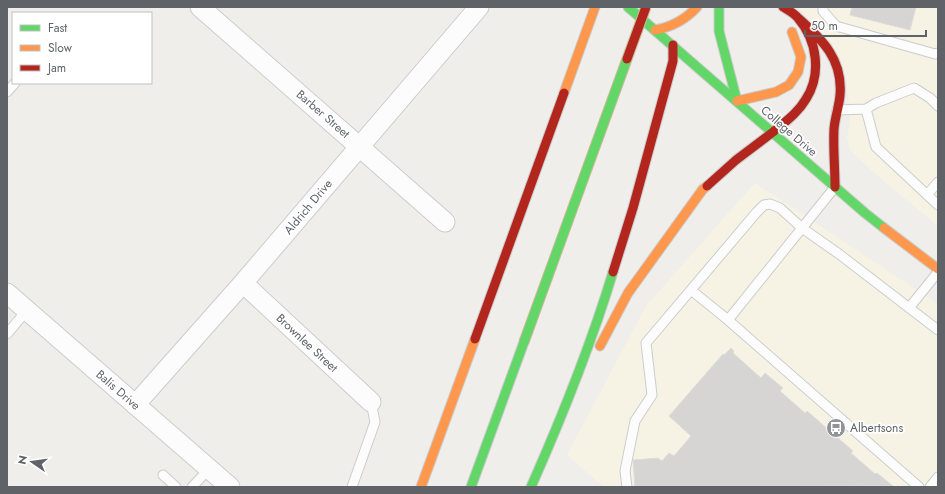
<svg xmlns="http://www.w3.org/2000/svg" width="945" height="494" viewBox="0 0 945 494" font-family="Jost,sans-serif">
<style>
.commercial{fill:#f7f3e4}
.building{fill:#d6d5d3;stroke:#deddd9}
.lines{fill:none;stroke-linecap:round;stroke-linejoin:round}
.lane-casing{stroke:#cbcccc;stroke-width:11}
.street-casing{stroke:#cbcccc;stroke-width:21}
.fast-casing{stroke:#cacacb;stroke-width:11}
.slow-casing{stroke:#cacacb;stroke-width:11}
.jam-casing{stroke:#cacacb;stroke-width:11}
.lane{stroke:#fdfcfc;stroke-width:9}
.street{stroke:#fdfcfc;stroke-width:19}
.fast{stroke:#63d668;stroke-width:9}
.slow{stroke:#ff974d;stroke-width:9}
.jam{stroke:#b3261e;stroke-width:9}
.fast-bridge-casing{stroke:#c8b996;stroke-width:11;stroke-linecap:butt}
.jam-bridge-casing{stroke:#c8b996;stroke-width:11;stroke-linecap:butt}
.fast-bridge{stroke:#63d668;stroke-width:9}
.jam-bridge{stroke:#b3261e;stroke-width:9}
.labels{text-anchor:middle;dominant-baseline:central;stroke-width:3.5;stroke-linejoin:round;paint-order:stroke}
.street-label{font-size:12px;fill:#5f6368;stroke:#fff}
.poi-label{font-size:12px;fill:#5f6368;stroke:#fff;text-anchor:start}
</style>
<rect width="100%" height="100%" fill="#efeeea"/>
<path class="commercial" d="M 799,7 L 938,7 L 938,226 L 878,176 L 850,150 L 847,137 L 850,123 L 847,84 Z
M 755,183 L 938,304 L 938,487 L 604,487 L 567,455 L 646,306 Z"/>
<path class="building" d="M 852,7 L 916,7 L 910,30 L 850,15 Z
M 731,348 L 734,351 L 733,353 L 761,378 L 765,373 L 783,388 L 780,391 L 805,413 L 807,411 L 853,451 L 851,453 L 875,474 L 877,473 L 893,486 L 635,487 L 633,460 L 658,458 L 662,461 L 669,453 L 674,456 L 691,436 L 669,416 L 723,354 L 724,355 Z"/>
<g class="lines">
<g class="lane-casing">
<path id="lane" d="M 823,7 L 823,11 L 836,26 L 935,54 L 938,53
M 7,92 L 15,83
M 866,109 L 876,147 L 938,205
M 837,110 L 866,109 L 876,103 L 914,88 L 930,98 L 938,106
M 835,187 L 728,320 L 919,487
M 927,195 L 938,182
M 691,290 L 728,320
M 909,308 L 938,272
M 7,334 L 27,310
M 163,475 L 176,487
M 192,487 L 209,469
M 352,487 L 375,422 L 371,402
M 627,487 L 625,471 L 635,421 L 652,395 L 646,343 L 756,213 L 764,205 L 770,204 L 780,208 L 802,228 L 839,254 L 938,330
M 930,487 L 938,477"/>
</g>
<g class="street-casing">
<path id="street" d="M 200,7 L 445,222
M 243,283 L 371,402
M 7,293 L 230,487
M 135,405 L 243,283 L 479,7"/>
</g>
<g class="fast-casing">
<path id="fast" d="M 628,7 L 865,213 L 884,228
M 719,7 L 719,31 L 737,101
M 471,487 L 524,342
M 531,487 C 562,417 591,345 613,272"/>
</g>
<g class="slow-casing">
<path id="slow" d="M 655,30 C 672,27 685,20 697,7
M 564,93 L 595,7
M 737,101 L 776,92 L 789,85 L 798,72 L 801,57 L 792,32
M 884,228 L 938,269
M 600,346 L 628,293 L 703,189 L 707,186
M 421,487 L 475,339"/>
</g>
<g class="jam-casing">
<path id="jam" d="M 798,18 C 823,40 843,60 840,95 C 839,107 835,117 834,129 C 833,148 835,168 835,187
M 773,132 C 785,122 798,113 806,99 C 822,74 817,40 798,18 C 794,13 788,10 783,7
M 707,186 L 736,160 L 773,132
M 613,272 L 633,208 L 673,61 L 673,45
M 475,339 L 564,93"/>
</g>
<use href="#lane" class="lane"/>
<use href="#street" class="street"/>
<use href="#fast" class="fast"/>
<use href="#slow" class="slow"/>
<use href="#jam" class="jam"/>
<g class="fast-bridge-casing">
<path id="fast-bridge" d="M 524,342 L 627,59"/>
</g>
<g class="jam-bridge-casing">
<path id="jam-bridge" d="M 627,59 L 646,7"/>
</g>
<use href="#fast-bridge" class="fast-bridge"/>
<use href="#jam-bridge" class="jam-bridge"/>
</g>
<defs>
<g id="bus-disc" transform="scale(1)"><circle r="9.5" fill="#919496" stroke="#fff"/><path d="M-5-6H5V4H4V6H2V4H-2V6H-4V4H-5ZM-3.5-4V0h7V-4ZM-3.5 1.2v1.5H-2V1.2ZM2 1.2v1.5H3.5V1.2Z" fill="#fff"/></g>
</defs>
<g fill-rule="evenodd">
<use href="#bus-disc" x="836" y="428"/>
</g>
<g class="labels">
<g class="street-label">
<text transform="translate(323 114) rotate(41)">Barber Street</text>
<text transform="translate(789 131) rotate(41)">College Drive</text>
<text transform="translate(308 207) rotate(-50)">Aldrich Drive</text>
<text transform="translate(307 343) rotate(43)">Brownlee Street</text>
<text transform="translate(118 390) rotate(41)">Balis Drive</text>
</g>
<g class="poi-label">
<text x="850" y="428">Albertsons</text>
</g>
</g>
<rect width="945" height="494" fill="none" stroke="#5f6368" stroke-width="16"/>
<rect x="12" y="12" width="140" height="72" fill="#ffffff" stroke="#bfc1c3"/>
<rect x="20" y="25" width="20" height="6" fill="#63d668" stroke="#bfc1c3"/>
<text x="48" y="32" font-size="12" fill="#5f6368">Fast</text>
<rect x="20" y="45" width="20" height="6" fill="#ff974d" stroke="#bfc1c3"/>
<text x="48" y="52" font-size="12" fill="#5f6368">Slow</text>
<rect x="20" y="65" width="20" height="6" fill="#b3261e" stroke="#bfc1c3"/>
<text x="48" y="72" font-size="12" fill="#5f6368">Jam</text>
<g transform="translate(32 462) rotate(283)" stroke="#ffffff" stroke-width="3" paint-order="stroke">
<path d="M0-3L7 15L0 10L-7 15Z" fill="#5f6368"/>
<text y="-6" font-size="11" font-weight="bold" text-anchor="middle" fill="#5f6368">N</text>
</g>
<path d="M805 30v6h121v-6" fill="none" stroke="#5f6368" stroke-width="2"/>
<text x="811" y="30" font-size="12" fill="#5f6368" stroke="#ffffff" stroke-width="3" paint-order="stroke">50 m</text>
</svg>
